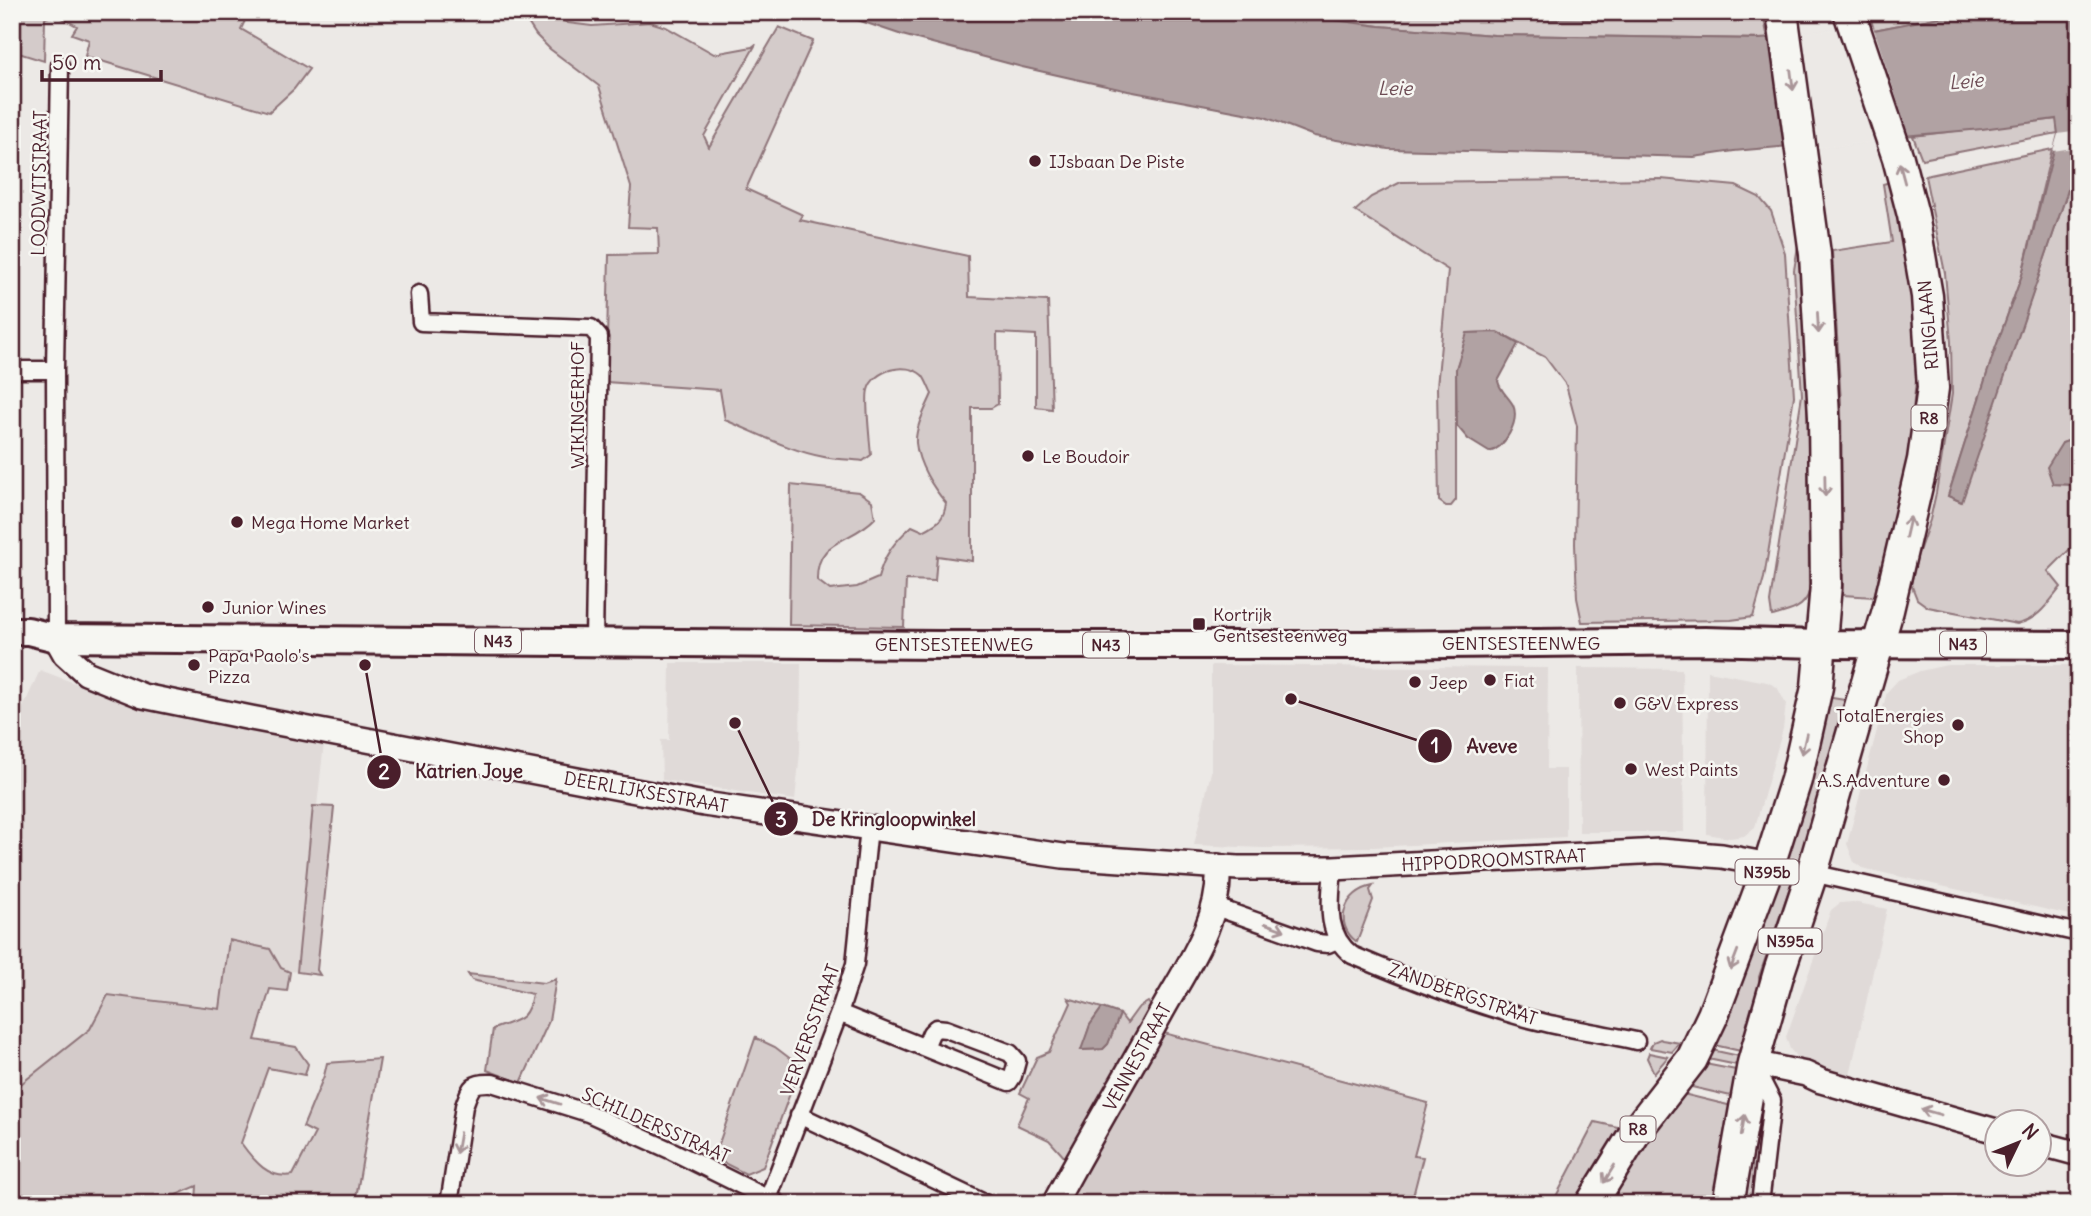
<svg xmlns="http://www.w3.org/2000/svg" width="2091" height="1216" viewBox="0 0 2091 1216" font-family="Delius,sans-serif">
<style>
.built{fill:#e0dad8}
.green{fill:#d4cbca;stroke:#8f757a;stroke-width:2}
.water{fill:#b1a2a3;stroke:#886e73;stroke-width:2}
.pier{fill:#ece9e6}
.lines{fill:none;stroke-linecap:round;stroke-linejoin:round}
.street-casing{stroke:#4a1f2b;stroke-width:21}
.secondary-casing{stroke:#4a1f2b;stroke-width:28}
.primary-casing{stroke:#4a1f2b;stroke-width:32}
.highway-casing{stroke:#4a1f2b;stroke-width:35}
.street{stroke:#f6f6f2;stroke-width:16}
.secondary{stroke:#f6f6f2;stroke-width:23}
.primary{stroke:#f6f6f2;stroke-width:26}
.highway{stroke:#f6f6f2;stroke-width:30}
.oneway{stroke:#a99598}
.poi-dot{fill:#4a1f2b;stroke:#f6f6f2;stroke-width:2.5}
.labels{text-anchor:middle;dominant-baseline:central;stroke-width:5;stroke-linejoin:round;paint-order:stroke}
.shield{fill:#f6f6f2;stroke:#7e6067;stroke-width:2}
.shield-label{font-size:16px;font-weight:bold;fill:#4a1f2b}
.poi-label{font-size:18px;fill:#4a1f2b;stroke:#f6f6f2;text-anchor:start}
.street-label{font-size:18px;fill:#4a1f2b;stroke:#f6f6f2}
.water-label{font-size:19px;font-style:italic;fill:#6e4d55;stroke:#f6f6f2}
.leader{fill:none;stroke:#4a1f2b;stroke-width:2.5}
.callout-dot{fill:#4a1f2b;stroke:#f6f6f2;stroke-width:2.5}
.mark-label{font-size:21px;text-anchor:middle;font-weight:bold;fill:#fff}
.callout-label{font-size:19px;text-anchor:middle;font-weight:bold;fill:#4a1f2b;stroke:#f6f6f2;stroke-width:5;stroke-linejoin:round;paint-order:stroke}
</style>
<rect width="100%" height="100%" fill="#ece9e6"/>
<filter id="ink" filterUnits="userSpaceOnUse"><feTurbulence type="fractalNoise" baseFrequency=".0143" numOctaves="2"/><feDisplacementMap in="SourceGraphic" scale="14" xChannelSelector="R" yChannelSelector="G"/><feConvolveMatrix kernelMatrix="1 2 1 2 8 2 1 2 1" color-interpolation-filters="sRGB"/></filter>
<g filter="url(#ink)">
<path class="built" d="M 670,663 L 801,663 L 800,753 L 795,800 L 662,780 L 661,740 L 669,740 Z
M 1211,665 L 1548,668 L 1547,769 L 1566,769 L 1566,837 L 1373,847 L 1262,848 L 1194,845 L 1211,772 Z
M 1947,665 L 2079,665 L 2079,917 L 1862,868 L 1854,862 L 1847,844 L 1887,692 L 1898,680 L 1920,671 Z
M 1578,668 L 1682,669 L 1684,832 L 1579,832 Z
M 40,670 L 133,705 L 259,733 L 324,743 L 317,806 L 313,806 L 297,972 L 281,969 L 220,1009 L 108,995 L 90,1029 L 19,1085 L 12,1088 L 12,764 L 18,764 L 12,757 L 12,732 Z
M 1708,671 L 1767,682 L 1777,687 L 1786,704 L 1783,729 L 1755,827 L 1744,836 L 1730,838 L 1707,834 Z
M 1853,902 L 1887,909 L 1850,1075 L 1799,1060 L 1790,1049 L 1786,1037 L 1831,910 L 1840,903 Z"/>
<path class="green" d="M 12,12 L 249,12 L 241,29 L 309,69 L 294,89 L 269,112 L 85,56 L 89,40 L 72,34 L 77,26 L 57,15 L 45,18 L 44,61 L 12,51 Z
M 521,12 L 555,12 L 558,18 L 568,23 L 592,26 L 650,22 L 666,27 L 714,54 L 752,47 L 756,44 L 704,136 L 709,147 L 779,27 L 813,41 L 746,189 L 803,215 L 800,220 L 968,256 L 969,297 L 1048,301 L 1052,409 L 1036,407 L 1036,335 L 997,333 L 998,404 L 991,408 L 972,408 L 972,561 L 937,556 L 935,581 L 906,580 L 904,627 L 789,625 L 791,485 L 859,492 L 872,501 L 875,518 C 852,543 816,538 817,580 L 830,590 L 857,587 L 878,578 C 884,555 894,542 912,526 L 923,531 C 938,523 944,520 946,503 C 933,488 918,464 916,443 C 915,427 926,408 932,394 C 929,389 926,379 922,375 C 906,361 873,370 868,390 C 865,400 870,442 871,455 L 863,461 C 850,459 836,460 824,457 C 790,451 757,433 725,420 L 720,390 L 606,382 L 609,255 L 659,254 L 658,228 L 628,227 L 631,187 L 599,86 L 550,49 L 536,35 Z
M 1274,12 L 1420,12 L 1488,18 L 1706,21 L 1730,20 L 1763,14 L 1768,39 L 1494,35 L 1379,26 Z
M 1869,12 L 1966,12 L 1874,30 Z
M 2057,119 L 2058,133 L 1922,159 L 1913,136 Z
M 2052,149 L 2022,275 L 1993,355 L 1948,496 L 1961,502 L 2066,196 L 2079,152 L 2079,437 L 2062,443 L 2053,484 L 2079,485 L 2079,553 L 2073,546 L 2048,571 L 2061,587 C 2048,603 2038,620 2017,624 L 1928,607 L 1917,599 L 1911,584 L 1917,557 L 1930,520 L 1936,493 L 1952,394 L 1951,342 L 1945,273 L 1925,176 Z
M 1661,179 L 1736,186 L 1759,197 L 1771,211 L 1785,253 L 1794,396 L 1764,578 L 1753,617 L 1731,620 L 1582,622 L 1577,598 L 1575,544 L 1577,426 L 1566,385 L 1545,357 L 1497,332 L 1468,333 L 1456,369 L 1456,500 L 1451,506 L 1446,506 L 1439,501 L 1437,387 L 1448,270 L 1355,211 L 1371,197 L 1401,182 Z
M 1890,182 L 1910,261 L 1918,361 L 1908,459 L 1874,597 L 1843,595 L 1841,403 L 1832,251 L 1892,242 L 1883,184 Z
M 1798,246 C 1810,361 1808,477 1809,592 C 1805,609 1787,612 1772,616 L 1770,602 L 1802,395 L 1794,270 Z
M 1826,697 L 1845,700 L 1811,826 L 1759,977 L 1760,1003 L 1745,1052 L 1710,1044 Z
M 313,806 L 334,807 L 317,970 L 320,975 L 297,972 Z
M 1373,886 L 1370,890 L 1373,900 L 1357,942 C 1332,924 1345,891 1373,886 Z
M 229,940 L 270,949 L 281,968 L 290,972 L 287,991 L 270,989 L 255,1040 L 296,1047 L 308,1064 L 305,1075 L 268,1068 L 241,1143 C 254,1161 269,1180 293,1175 L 315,1133 L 303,1127 L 324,1076 L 327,1063 L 380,1059 L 355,1204 L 210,1204 L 196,1202 L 197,1186 L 155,1204 L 12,1204 L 12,1091 L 90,1029 L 108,995 L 220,1009 Z
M 468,974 L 544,983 L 556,979 L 549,1021 L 521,1083 L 487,1070 L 493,1029 C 518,1019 527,1022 532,994 L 472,980 Z
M 1068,998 L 1102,1008 L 1090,1025 L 1082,1050 L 1103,1049 L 1108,1044 L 1120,1014 L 1127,1023 L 1138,1008 L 1148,1002 L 1153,1009 L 1066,1159 L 1049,1140 L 1017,1125 L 1029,1098 L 1020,1093 L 1037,1057 L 1049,1052 L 1071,1003 Z
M 1160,1032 L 1428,1103 L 1414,1156 L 1423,1157 L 1411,1204 L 1065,1204 Z
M 756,1036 L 756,1038 L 775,1047 L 800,1066 L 763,1167 L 746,1174 L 714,1158 Z
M 1660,1039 L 1662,1040 L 1680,1043 L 1672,1052 L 1650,1048 L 1653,1042 Z
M 1707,1049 L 1744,1057 L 1742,1066 L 1703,1058 Z
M 1649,1053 L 1668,1057 L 1654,1073 L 1647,1058 Z
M 1700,1063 L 1741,1071 L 1735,1097 L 1692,1087 L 1687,1084 Z
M 1679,1093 L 1732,1106 L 1715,1204 L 1606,1204 L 1619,1181 Z
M 1756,1110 L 1764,1112 L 1752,1204 L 1743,1204 L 1757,1135 L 1752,1128 Z
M 1595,1122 L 1622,1128 L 1575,1204 L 1552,1204 Z"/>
<path class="water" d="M 834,12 L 1274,12 L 1379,26 L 1494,35 L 1760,39 L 1874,30 L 1966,12 L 2079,12 L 2079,152 L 2066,196 L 1962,502 L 1948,496 L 1993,355 L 2022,275 L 2058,134 L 2056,119 L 1982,129 L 1734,151 L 1694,157 L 1388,149 L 1314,136 L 1265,117 L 1128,91 L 1022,67 L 902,35 Z
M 1497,332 L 1518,344 L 1498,381 C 1500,391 1508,396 1513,405 C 1520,421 1505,448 1489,452 L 1468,439 L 1457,426 L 1456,369 L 1467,333 Z
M 2079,437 L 2079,485 L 2053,484 L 2047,467 L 2062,443 Z
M 1102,1008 L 1120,1014 L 1108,1044 L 1103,1049 L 1081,1050 L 1090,1025 Z"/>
<path class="pier" d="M 1873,26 L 1910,139 L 1787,151 L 1768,35 Z
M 2079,131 L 2079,147 L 2053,151 L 2058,134 Z"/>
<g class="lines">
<g class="street-casing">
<path id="street" d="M 419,294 L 421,322 L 591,328 L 599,337 L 594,641
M 12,370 L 55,370
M 56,638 L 55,370 L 60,65
M 1333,868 C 1331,899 1323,933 1352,955 C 1413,981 1481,1008 1546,1023 C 1576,1030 1606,1034 1636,1041
M 1812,873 L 2079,933
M 1213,906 L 1317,943 L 1328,944 L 1337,940
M 839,1013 L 1009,1082 L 1013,1076 L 1017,1061 L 1010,1053 L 946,1029 L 936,1028 L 931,1033 L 925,1047
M 1754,1066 L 1772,1101 L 1760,1204
M 799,1115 L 986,1204
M 768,1199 L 839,1013 L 855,964 L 869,827
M 449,1204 L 464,1106 C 471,1087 471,1082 492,1083 L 588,1113 L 672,1151 L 779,1204"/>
</g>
<g class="secondary-casing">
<path id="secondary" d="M 56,638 L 65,654 L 86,673 L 143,696 L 251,718 L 704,804 L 1063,856 L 1238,868 L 1333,868 L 1660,851 L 1722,856 L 1769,865
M 1753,1063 L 1806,1074 L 1821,1081 L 1996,1131
M 2038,1143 L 2079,1154
M 1054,1204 C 1088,1140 1126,1077 1161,1013 C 1185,969 1222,920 1218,866"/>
</g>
<g class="primary-casing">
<path id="primary" d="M 12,631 L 28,631 L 56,638 L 939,645 L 1364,645 L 1705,641 L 1820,644 L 2079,645"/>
</g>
<g class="highway-casing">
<path id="highway" d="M 1591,1204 L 1636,1131 L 1692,1059 L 1713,1015 L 1769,865 L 1796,780 L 1817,687 L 1826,585 L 1824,417 L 1815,254 L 1782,12
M 1728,1204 L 1753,1063 L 1779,972 L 1812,873 L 1888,610 L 1923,460 L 1933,388 L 1927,296 L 1913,215 L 1898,158 L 1849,12"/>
</g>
<use href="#street" class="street"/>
<use href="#secondary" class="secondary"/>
<use href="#primary" class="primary"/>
<use href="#highway" class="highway"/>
</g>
<defs><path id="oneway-shaft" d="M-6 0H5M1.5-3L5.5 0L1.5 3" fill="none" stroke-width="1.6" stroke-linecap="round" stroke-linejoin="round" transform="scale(1.75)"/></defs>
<g class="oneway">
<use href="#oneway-shaft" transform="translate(1792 80) rotate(83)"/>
<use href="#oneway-shaft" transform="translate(1902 173) rotate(-105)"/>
<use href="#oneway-shaft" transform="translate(1818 323) rotate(87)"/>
<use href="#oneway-shaft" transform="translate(1825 486) rotate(89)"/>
<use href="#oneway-shaft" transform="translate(1908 527) rotate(-77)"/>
<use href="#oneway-shaft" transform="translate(1804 744) rotate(103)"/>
<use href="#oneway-shaft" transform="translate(1275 927) rotate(20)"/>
<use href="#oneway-shaft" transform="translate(1734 960) rotate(111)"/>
<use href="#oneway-shaft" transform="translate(550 1101) rotate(-163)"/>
<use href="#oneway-shaft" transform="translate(1931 1112) rotate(-164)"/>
<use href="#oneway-shaft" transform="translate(1743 1125) rotate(-80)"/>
<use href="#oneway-shaft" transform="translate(458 1143) rotate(100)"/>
<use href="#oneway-shaft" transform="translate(1609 1174) rotate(122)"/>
</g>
</g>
<g class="poi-dot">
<circle cx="1035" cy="161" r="7"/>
<circle cx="1028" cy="456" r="7"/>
<circle cx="237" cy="522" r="7"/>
<circle cx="208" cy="607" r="7"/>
<rect x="1192" y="617" width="14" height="14" rx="3.5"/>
<circle cx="194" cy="665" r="7"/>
<circle cx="1490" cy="680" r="7"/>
<circle cx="1415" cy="682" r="7"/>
<circle cx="1620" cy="703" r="7"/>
<circle cx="1958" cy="725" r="7"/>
<circle cx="1631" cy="769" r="7"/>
<circle cx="1944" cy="780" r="7"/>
</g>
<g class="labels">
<g class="shield">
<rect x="1911.5" y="405.5" width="35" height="25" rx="5"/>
<rect x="475" y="628.5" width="46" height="25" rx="5"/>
<rect x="1940" y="631.5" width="46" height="25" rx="5"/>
<rect x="1083" y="632.5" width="46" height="25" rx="5"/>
<rect x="1735.5" y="859.5" width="63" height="25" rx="5"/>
<rect x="1758.5" y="928.5" width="63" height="25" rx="5"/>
<rect x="1620.5" y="1116.5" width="35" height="25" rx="5"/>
</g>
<g class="shield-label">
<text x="1929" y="418">R8</text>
<text x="498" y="641">N43</text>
<text x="1963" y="644">N43</text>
<text x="1106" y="645">N43</text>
<text x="1767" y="872">N395b</text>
<text x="1790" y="941">N395a</text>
<text x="1638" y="1129">R8</text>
</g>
<g class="poi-label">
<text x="1049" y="161">IJsbaan De Piste</text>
<text x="1042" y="456">Le Boudoir</text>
<text x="251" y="522">Mega Home Market</text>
<text x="222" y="607">Junior Wines</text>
<text x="1213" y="614">Kortrijk<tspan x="1213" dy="21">Gentsesteenweg</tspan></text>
<text x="208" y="655">Papa Paolo's<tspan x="208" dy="21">Pizza</tspan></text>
<text x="1504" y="680">Fiat</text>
<text x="1429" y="682">Jeep</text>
<text x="1634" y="703">G&amp;V Express</text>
<text x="1944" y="715" text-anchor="end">TotalEnergies<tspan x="1944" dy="21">Shop</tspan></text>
<text x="1645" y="769">West Paints</text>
<text x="1930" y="780" text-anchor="end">A.S.Adventure</text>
</g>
<g class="street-label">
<text transform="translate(39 183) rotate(-89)">LOODWITSTRAAT</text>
<text transform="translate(1928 325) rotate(-95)">RINGLAAN</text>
<text transform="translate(577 405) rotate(-90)">WIKINGERHOF</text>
<text x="1521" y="643">GENTSESTEENWEG</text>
<text x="954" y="644">GENTSESTEENWEG</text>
<text transform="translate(646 792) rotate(10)">DEERLIJKSESTRAAT</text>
<text transform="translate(1494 860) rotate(-3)">HIPPODROOMSTRAAT</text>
<text transform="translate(1463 994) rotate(19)">ZANDBERGSTRAAT</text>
<text transform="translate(810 1030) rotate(-70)">VERVERSSTRAAT</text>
<text transform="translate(1137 1057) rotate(-61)">VENNESTRAAT</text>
<text transform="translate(656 1125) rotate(24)">SCHILDERSSTRAAT</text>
</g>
<g class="water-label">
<text transform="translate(1966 81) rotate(-5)">Leie</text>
<text x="1395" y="88">Leie</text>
</g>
</g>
<path class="leader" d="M1291 699L1435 746M365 665L384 772M735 723L781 819"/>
<g class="callout-dot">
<circle cx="1291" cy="699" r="7"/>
<circle cx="365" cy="665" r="7"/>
<circle cx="735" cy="723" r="7"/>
<circle cx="1435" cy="746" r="18"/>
<circle cx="384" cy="772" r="18"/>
<circle cx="781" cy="819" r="18"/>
</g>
<g class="mark-label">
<text x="1435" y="753">1</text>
<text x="384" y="779">2</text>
<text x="781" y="827">3</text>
</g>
<g class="callout-label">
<text x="1492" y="753">Aveve</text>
<text x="469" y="778">Katrien Joye</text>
<text x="894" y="826">De Kringloopwinkel</text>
</g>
<rect width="2091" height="1216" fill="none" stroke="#f6f6f2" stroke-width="42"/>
<rect x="21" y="21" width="2049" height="1174" fill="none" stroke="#4a1f2b" stroke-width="2.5" filter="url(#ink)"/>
<g transform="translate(2018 1143) rotate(47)"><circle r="33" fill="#f6f6f2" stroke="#b1a0a2" stroke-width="2"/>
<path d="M0-5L12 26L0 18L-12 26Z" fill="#4a1f2b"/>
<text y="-10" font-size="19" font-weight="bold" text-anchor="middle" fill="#4a1f2b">N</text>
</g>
<path d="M42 70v10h119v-10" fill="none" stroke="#4a1f2b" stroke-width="3.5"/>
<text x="52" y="70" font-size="21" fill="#4a1f2b" stroke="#f6f6f2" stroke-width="5" paint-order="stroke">50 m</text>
</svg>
